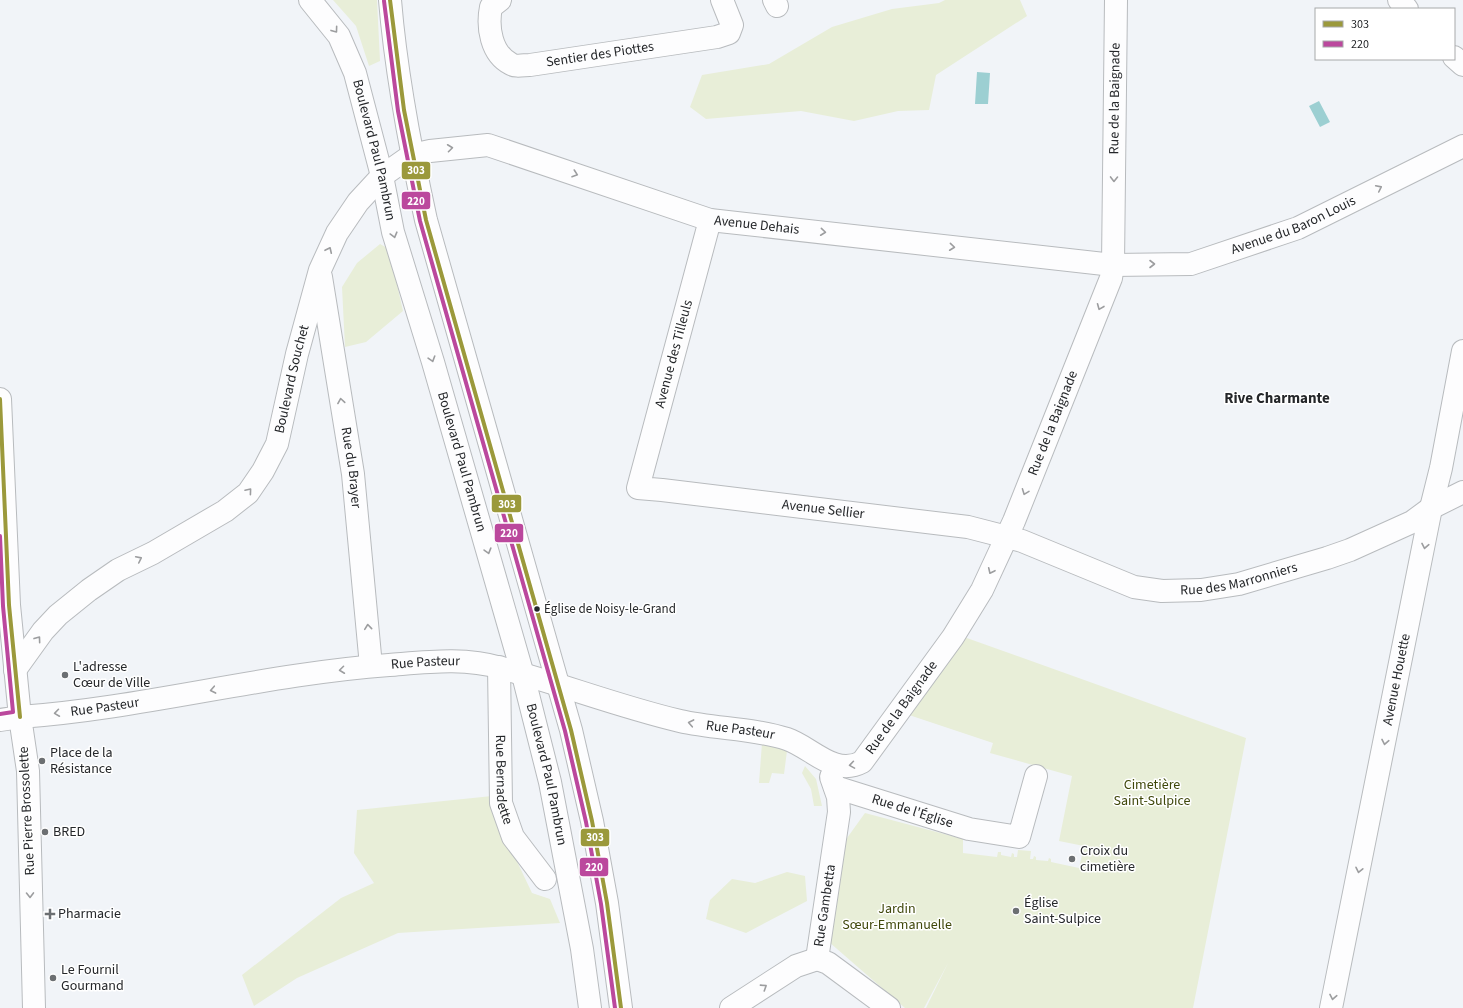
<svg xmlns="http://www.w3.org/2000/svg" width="1463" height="1008" viewBox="0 0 1463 1008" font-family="'Source Sans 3',sans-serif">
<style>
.green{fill:#e8eed8}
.water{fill:#9ccfd2}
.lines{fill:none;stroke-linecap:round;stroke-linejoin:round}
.minor-casing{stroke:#b8bbbe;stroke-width:24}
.tertiary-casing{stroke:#b8bbbe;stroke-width:24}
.primary-casing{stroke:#b8bbbe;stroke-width:24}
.minor{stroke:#fdfdfe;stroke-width:22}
.tertiary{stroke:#fdfdfe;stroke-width:22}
.primary{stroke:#fdfdfe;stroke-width:22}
.bus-1-casing{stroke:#fff;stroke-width:7}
.bus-2-casing{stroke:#fff;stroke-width:7}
.bus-1{stroke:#9b993b;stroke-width:4}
.bus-2{stroke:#bb489d;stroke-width:4}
.oneway{stroke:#9c9d9f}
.bus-dot{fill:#25272a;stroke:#fff;stroke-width:1.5}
.poi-dot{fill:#6c6f72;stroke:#fff;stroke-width:1.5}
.labels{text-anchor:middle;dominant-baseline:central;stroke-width:3;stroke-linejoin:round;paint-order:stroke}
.bus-label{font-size:13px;fill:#25272a;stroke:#fff;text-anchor:start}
.street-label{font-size:14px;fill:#25272a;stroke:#fff}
.poi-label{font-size:14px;fill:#25272a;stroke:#fff;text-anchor:start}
.park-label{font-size:14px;fill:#3f470a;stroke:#fff}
.neighbourhood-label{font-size:15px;font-weight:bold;fill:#25272a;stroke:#fff}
.line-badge{stroke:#fff;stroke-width:1.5}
.badge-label{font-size:11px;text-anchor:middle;font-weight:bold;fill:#fff}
</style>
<rect width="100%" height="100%" fill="#f1f4f8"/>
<path class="green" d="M 333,0 L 377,0 L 380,61 L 369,66 L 356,26 Z
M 945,0 L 1020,0 L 1027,16 L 936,75 L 929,110 L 898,111 L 854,121 L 801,111 L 706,119 L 690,107 L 702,75 L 769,64 L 832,27 L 892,9 L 939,3 Z
M 380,244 L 389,249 L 403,311 L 366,342 L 345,347 L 342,287 L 357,263 Z
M 964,637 L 1246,738 L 1193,1008 L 926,1008 L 948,963 L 924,1008 L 905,1008 L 829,942 L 847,838 L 865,813 L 963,839 L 963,853 L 997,857 L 998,852 L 1001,852 L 1001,855 L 1011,857 L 1012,853 L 1014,854 L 1014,857 L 1017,857 L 1018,850 L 1031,851 L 1030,859 L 1033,859 L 1034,856 L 1036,857 L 1036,860 L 1048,861 L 1049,858 L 1051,859 L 1051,862 L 1079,868 L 1084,846 L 1059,841 L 1072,776 L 990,753 L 993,743 L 909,715 Z
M 762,743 L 787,751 L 784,774 L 772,773 L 769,783 L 759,783 Z
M 805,766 L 816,779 L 822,806 L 814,806 L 811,789 L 802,773 Z
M 492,796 L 513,853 L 532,893 L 550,899 L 560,923 L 398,933 L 297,978 L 254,1006 L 242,975 L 341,898 L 374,883 L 354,853 L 357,810 Z
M 787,872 L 805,876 L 807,901 L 746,933 L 706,919 L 710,900 L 732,879 L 755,883 Z"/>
<path class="water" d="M 977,72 L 990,73 L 988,104 L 975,104 Z
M 1319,101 L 1330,122 L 1320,127 L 1309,106 Z"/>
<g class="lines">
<g class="minor-casing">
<g id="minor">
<path id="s1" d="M 500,0 L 491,7 C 487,27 491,54 511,64 C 515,67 524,65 530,65 L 717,37 L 729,33 L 732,25 L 722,0"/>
<path d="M 774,0 L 777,6"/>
<path d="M 1399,0 L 1407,9"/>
<path d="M 1454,57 L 1463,65"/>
<path id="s2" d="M 710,220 L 638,488 L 662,490 L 968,527 L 1022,541 L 1134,587 L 1162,591 L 1201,590 L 1239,584 L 1327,558 L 1350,550 L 1412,522 L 1431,508 L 1463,492"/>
<path id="s3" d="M 321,277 L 353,474 L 371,666"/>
<path id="s4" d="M 499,667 L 501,803 L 513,837 L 545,879"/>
<path id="s5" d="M 15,670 L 43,631 L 58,615 L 89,590 L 118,570 L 153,553 L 225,511 L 248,493 L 263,471 L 277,444 L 297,354 L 320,270 L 337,233 L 358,202 L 382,176 L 412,155 L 430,151 L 488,145 L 710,220 L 1113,265 L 1191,264 L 1298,228 L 1463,146"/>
<path id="s6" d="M 835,787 L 969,829 L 1019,837 L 1036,776"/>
<path id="s7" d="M 817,959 L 839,812 L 838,797 L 831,777"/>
<path d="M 817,959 L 828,963 L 889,1008"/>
<path id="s8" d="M 34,1008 L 28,771 L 20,717 C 144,708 265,674 389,665 C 427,662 465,657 501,668 C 561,684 620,707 680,721 C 715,729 753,728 787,739 C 811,747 834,777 862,762 L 953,637 L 982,590 L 1014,521 L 1111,278 L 1113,265 L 1116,0"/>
<path d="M 731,1008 L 796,966 L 817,959"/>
<path id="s9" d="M 1331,1008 L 1431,508 L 1441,468 L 1463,351"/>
</g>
</g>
<g class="tertiary-casing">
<path id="tertiary" d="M 0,399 L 9,605 L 20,717 L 0,720"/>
</g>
<g class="primary-casing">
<g id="primary">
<path id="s10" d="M 310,0 L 339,36 L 355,73 L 382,176 L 393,232 L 433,362 L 523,675 L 550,782 L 582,949 L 590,1008"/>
<path d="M 390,0 C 396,74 410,147 426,220 L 571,730 L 592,821 L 607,903 L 621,1008"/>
</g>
</g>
<use href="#minor" class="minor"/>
<use href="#tertiary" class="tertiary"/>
<use href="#primary" class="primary"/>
<g class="bus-1-casing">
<path id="bus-1" d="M 390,0 L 404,110 L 426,220 L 571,730 L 592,821 L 607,903 L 621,1008
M 0,399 L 9,605 L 20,717"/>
</g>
<g class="bus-2-casing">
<path id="bus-2" d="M 384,1 L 398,111 L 420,221 L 565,731 L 586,822 L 601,904 L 615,1008
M 0,536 L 3,606 L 13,712 L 0,714"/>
</g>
<use href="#bus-1" class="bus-1"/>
<use href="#bus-2" class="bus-2"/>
</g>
<defs><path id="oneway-chevron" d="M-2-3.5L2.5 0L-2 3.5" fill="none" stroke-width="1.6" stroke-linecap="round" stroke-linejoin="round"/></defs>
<g class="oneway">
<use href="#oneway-chevron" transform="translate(335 30) rotate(54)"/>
<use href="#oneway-chevron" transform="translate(450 148) rotate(-7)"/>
<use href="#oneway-chevron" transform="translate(575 174) rotate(19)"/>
<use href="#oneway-chevron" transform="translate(1114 179) rotate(91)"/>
<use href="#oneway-chevron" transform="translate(1379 188) rotate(-26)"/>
<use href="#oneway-chevron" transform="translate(823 232) rotate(6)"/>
<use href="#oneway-chevron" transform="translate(394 235) rotate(75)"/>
<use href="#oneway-chevron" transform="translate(952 247) rotate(6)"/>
<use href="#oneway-chevron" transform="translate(329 250) rotate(-65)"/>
<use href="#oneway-chevron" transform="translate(1152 264)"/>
<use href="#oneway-chevron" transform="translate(1100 307) rotate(112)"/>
<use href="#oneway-chevron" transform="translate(432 359) rotate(73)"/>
<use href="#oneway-chevron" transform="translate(341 401) rotate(-99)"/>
<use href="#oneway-chevron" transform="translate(249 491) rotate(-50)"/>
<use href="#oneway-chevron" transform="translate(1025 492) rotate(111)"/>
<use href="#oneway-chevron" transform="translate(1425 546) rotate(101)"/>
<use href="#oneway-chevron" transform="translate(488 551) rotate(74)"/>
<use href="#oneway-chevron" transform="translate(139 559) rotate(-26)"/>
<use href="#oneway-chevron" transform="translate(991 571) rotate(115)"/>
<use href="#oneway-chevron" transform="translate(368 627) rotate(-96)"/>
<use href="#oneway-chevron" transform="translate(38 639) rotate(-54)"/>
<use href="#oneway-chevron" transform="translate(342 670) rotate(173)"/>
<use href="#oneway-chevron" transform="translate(213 690) rotate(169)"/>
<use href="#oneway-chevron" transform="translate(57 713) rotate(172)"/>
<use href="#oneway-chevron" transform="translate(691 723) rotate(-169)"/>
<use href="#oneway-chevron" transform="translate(1385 742) rotate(101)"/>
<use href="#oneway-chevron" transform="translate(852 765) rotate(171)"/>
<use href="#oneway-chevron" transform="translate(1359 870) rotate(102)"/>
<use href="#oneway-chevron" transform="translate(30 895) rotate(89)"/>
<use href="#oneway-chevron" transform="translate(764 987) rotate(-33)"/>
<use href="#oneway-chevron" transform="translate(1333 997) rotate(101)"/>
</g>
<circle class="bus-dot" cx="537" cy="609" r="3.5"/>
<g class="poi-dot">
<circle cx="65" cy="675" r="4"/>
<circle cx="42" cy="761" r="4"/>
<circle cx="45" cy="832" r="4"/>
<circle cx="1072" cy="859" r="4"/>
<circle cx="1016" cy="911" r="4"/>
<path d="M48 908h4v4h4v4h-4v4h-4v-4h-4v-4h4z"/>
<circle cx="53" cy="978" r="4"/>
</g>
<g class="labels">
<g class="bus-label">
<text x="544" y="609">Église de Noisy-le-Grand</text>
</g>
<g class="street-label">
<text stroke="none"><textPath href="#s1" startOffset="166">Sentier des Piottes</textPath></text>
<text stroke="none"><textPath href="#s8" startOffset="1882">Rue de la Baignade</textPath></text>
<text stroke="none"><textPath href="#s10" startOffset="166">Boulevard Paul Pambrun</textPath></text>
<text stroke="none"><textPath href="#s5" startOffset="1041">Avenue Dehais</textPath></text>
<text stroke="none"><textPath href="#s5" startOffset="1587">Avenue du Baron Louis</textPath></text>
<text transform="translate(674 354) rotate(-75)">Avenue des Tilleuls</text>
<text stroke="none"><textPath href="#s5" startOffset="420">Boulevard Souchet</textPath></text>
<text stroke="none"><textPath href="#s8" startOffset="1546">Rue de la Baignade</textPath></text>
<text stroke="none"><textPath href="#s10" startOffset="490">Boulevard Paul Pambrun</textPath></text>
<text stroke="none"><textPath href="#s3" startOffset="193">Rue du Brayer</textPath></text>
<text stroke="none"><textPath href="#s2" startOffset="464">Avenue Sellier</textPath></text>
<text stroke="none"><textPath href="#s2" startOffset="893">Rue des Marronniers</textPath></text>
<text stroke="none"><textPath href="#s8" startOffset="701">Rue Pasteur</textPath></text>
<text stroke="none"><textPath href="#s9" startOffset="335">Avenue Houette</textPath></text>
<text stroke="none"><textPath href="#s8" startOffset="377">Rue Pasteur</textPath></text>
<text stroke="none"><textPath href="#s8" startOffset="1222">Rue de la Baignade</textPath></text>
<text stroke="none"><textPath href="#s8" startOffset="1025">Rue Pasteur</textPath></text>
<text stroke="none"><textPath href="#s10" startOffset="814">Boulevard Paul Pambrun</textPath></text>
<text stroke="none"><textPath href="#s4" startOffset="113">Rue Bernadette</textPath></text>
<text transform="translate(27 811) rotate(-93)">Rue Pierre Brossolette</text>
<text stroke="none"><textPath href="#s6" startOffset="81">Rue de l'Église</textPath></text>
<text stroke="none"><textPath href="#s7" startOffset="54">Rue Gambetta</textPath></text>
</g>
<g class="poi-label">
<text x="73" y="667">L'adresse<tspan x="73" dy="16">Cœur de Ville</tspan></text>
<text x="50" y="753">Place de la<tspan x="50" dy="16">Résistance</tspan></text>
<text x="53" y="832">BRED</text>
<text x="1080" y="851">Croix du<tspan x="1080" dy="16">cimetière</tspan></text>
<text x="1024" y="903">Église<tspan x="1024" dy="16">Saint-Sulpice</tspan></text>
<text x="58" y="914">Pharmacie</text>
<text x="61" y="970">Le Fournil<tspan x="61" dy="16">Gourmand</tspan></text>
</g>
<g class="park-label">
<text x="1152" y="785">Cimetière<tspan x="1152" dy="16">Saint-Sulpice</tspan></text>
<text x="897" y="909">Jardin<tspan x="897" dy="16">Sœur-Emmanuelle</tspan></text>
</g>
<g class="neighbourhood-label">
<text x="1277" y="398">Rive Charmante</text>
</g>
</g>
<g class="line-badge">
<rect x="401" y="161" width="30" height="19" rx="4" fill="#9b993b"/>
<rect x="401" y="191" width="30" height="19" rx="4" fill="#bb489d"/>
<rect x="491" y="494" width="31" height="19" rx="4" fill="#9b993b"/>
<rect x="494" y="523" width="30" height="20" rx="4" fill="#bb489d"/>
<rect x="580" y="828" width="30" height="19" rx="4" fill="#9b993b"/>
<rect x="579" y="857" width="30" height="20" rx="4" fill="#bb489d"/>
</g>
<g class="badge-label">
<text x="416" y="174">303</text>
<text x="416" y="205">220</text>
<text x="507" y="508">303</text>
<text x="509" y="537">220</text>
<text x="595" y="841">303</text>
<text x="594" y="871">220</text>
</g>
<rect x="1315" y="8" width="140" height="52" fill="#ffffff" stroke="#a8a9aa"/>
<rect x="1323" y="21" width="20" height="6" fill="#9b993b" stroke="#a8a9aa"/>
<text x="1351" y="28" font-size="12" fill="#25272a">303</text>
<rect x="1323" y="41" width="20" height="6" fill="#bb489d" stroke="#a8a9aa"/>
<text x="1351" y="48" font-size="12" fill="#25272a">220</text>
</svg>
